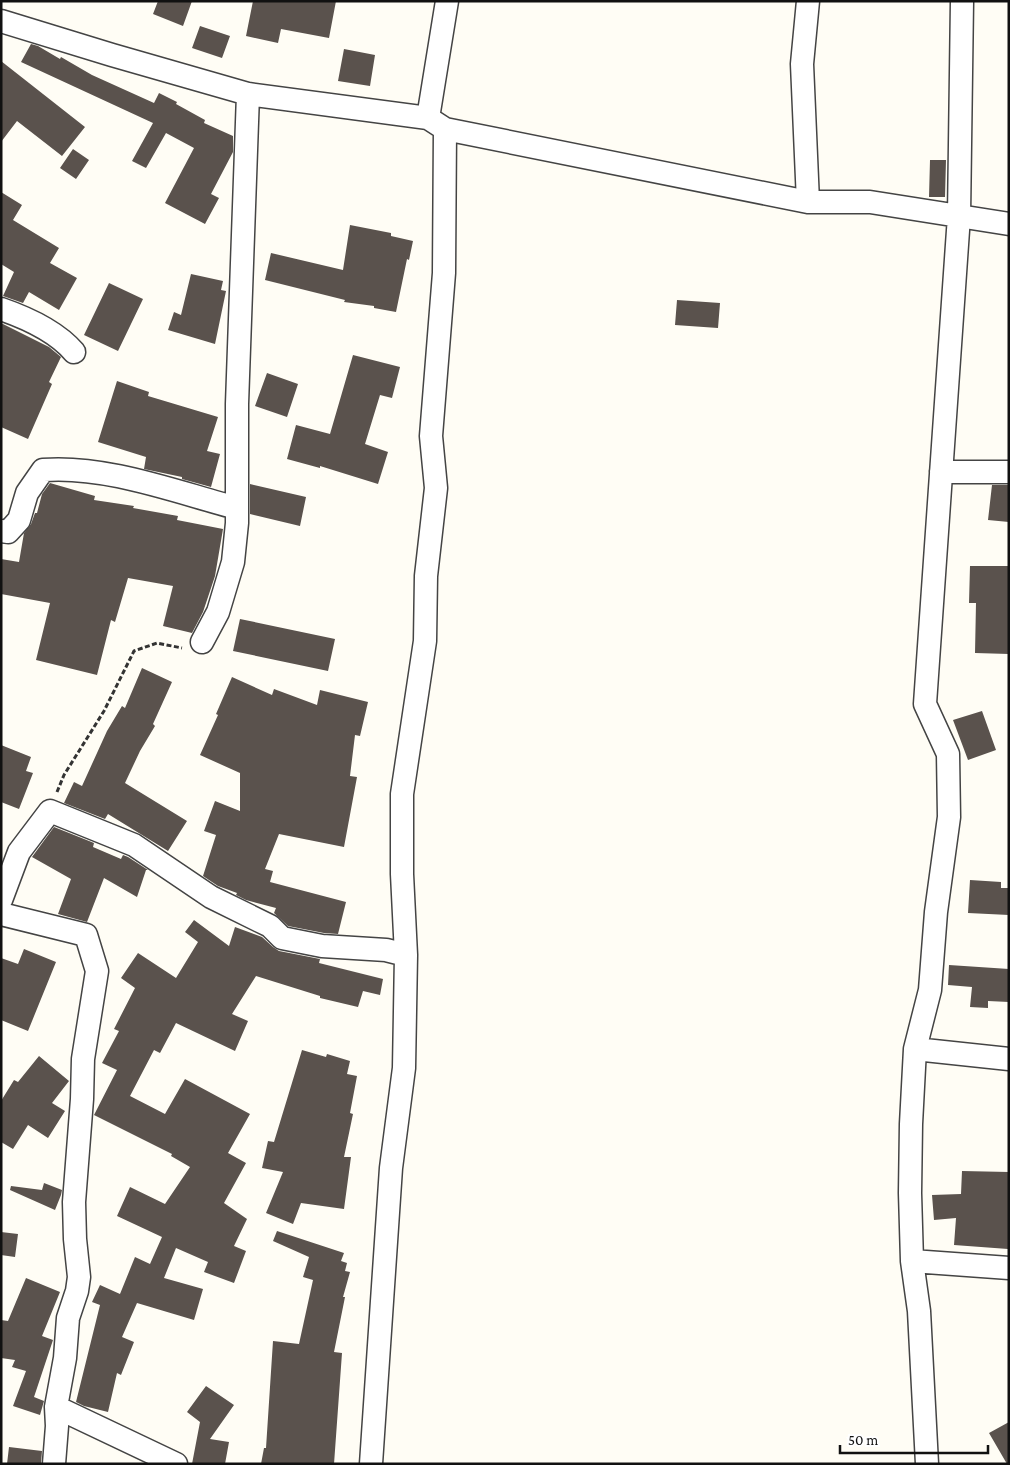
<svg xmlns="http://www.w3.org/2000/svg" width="1010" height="1465" viewBox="0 0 1010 1465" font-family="'Crimson Pro',serif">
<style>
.building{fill:#5a524d}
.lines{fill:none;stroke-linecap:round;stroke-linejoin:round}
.street-casing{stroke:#444;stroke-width:25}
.path{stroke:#333;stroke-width:3;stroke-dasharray:5 2.5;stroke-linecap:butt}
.street{stroke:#fff;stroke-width:22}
</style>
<rect width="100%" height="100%" fill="#fffdf5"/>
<path class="building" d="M 158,1 L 192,1 L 183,26 L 153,14 Z
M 253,1 L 336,1 L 329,38 L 281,29 L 278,43 L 246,36 Z
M 200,26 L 230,36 L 222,58 L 192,48 Z
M 31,44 L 38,46 L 60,59 L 61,57 L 92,75 L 154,103 L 159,93 L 177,102 L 176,104 L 205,120 L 204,123 L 233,136 L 233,152 L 211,194 L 219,198 L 205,224 L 165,203 L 194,148 L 166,133 L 146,168 L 132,161 L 153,123 L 21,62 Z
M 344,49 L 375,55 L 370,86 L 338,81 Z
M 1,61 L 85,127 L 62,156 L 17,121 L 1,142 Z
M 73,149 L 89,160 L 76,179 L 60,168 Z
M 930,160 L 946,160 L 945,197 L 929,197 Z
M 1,192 L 22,205 L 13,220 L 59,248 L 50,263 L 77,278 L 59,310 L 29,292 L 23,303 L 3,296 L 14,272 L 1,264 Z
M 350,225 L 391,233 L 391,236 L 413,241 L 409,260 L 407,259 L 396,312 L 374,308 L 374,306 L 344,302 L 345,300 L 265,280 L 271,253 L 343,270 Z
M 191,274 L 223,281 L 221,290 L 226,291 L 215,344 L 168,330 L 174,312 L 181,315 Z
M 109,283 L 143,299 L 118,351 L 84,335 Z
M 677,300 L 720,303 L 718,328 L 675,325 Z
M 1,323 L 49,347 L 61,357 L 49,382 L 52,384 L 28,439 L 1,427 Z
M 353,355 L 400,367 L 392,398 L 380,395 L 365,444 L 388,452 L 378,484 L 320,466 L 320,468 L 287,459 L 296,425 L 330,434 Z
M 267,373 L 298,384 L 287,417 L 255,406 Z
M 117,381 L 149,392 L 148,396 L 218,417 L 207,451 L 220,454 L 211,487 L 182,479 L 182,477 L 144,469 L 146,457 L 98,442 Z
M 50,483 L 95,496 L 94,500 L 134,506 L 133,508 L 178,516 L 177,520 L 223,529 L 215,576 L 203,612 L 192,633 L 163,626 L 173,586 L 128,578 L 115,622 L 111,620 L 97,675 L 36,660 L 50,603 L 1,594 L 1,559 L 19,562 L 24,533 L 31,524 L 35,513 L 37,513 L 42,494 Z
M 250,484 L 306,497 L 300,526 L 250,514 Z
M 992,485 L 1009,485 L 1009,522 L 988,520 Z
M 970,566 L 1009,566 L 1009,654 L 975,653 L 976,603 L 969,603 Z
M 240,619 L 335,639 L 328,671 L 233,651 Z
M 142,668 L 172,682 L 153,724 L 155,726 L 140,751 L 125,783 L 187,821 L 168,851 L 108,814 L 105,819 L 64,803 L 74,782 L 82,786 L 107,731 L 122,706 L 125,708 Z
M 232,677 L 272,695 L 274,689 L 317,705 L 320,690 L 368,702 L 360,736 L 355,735 L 350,776 L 357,777 L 344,847 L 279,834 L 265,869 L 273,871 L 270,882 L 346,902 L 338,934 L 324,933 L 288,926 L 274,913 L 276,908 L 246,900 L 236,895 L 237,893 L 218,886 L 203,876 L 216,835 L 204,831 L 215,801 L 240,811 L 240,773 L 200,755 L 218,715 L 216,714 Z
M 982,711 L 996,750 L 968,760 L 953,720 Z
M 1,745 L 31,757 L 26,771 L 33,773 L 19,809 L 1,802 Z
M 54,827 L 94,843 L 93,847 L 121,859 L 123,855 L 128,857 L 148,870 L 146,870 L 137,897 L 104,878 L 87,922 L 58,914 L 71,879 L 32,857 Z
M 970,880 L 1001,882 L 1001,888 L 1009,888 L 1009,915 L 968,913 Z
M 194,920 L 229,946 L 235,927 L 262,937 L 273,947 L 279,951 L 320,959 L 319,963 L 383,979 L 380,995 L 363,991 L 358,1007 L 320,998 L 320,996 L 256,976 L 232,1014 L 248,1021 L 235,1051 L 176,1023 L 160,1053 L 154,1050 L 130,1096 L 165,1114 L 185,1079 L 250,1114 L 228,1153 L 246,1163 L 224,1203 L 247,1219 L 234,1246 L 246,1251 L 234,1283 L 204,1272 L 208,1262 L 176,1248 L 164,1278 L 203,1289 L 194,1320 L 137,1303 L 122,1337 L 134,1342 L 121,1375 L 117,1373 L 108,1412 L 84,1406 L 76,1402 L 100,1305 L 92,1302 L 100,1285 L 120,1294 L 135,1257 L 150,1264 L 162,1237 L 117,1216 L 130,1187 L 165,1204 L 190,1167 L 171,1156 L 172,1154 L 94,1115 L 117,1070 L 102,1063 L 119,1031 L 114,1029 L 135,988 L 121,978 L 138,953 L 176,978 L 198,942 L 185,932 Z
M 24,949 L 56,962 L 28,1031 L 1,1020 L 1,958 L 18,964 Z
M 949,965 L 1009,969 L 1009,1002 L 988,1001 L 988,1008 L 970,1007 L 972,987 L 948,985 Z
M 302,1050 L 326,1057 L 327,1054 L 350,1061 L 347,1074 L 357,1076 L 350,1113 L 353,1114 L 344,1157 L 351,1157 L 344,1209 L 301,1203 L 293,1224 L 266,1213 L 283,1172 L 262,1168 L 268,1141 L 274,1142 Z
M 39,1056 L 69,1081 L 52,1103 L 65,1111 L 48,1138 L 28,1125 L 13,1149 L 1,1142 L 1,1101 L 14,1080 L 18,1082 Z
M 962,1171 L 1009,1172 L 1008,1249 L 954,1245 L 956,1218 L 934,1220 L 932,1195 L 961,1194 Z
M 44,1183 L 62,1190 L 61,1195 L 55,1210 L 10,1190 L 11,1186 L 42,1190 Z
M 277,1231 L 344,1253 L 341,1261 L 347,1263 L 345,1271 L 350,1272 L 343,1297 L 345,1297 L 334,1352 L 342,1353 L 334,1464 L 261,1464 L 264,1448 L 266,1448 L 273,1341 L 299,1344 L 313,1280 L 303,1277 L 309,1257 L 273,1241 Z
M 1,1232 L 18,1234 L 15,1257 L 1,1255 Z
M 26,1278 L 60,1292 L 42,1336 L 53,1340 L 34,1397 L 44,1401 L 40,1415 L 13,1406 L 26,1371 L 12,1367 L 15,1360 L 1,1358 L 1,1320 L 8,1321 Z
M 206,1386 L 234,1405 L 210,1439 L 229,1442 L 225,1464 L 192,1464 L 200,1422 L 187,1412 Z
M 1009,1422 L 1009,1464 L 1007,1464 L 989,1433 Z
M 9,1447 L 42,1451 L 41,1464 L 7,1464 Z"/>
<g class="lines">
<g class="street-casing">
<path id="street" d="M 1,21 L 112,55 L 248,94 L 428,118 L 445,129 L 808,202 L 870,202 L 1009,224
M 428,118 L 447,1
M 808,202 L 802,64 L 808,1
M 1,309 C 27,318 56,331 74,352
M 941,472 L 1009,472
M 1,531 L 8,532 L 19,520 L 27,493 L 43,470 C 106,465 176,492 237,508
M 202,642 L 218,612 L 233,562 L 237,523 L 237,404 L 248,94
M 1,900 L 19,852 L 50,811 L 134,845 L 211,897 L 270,926 L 282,938 L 322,946 L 386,950 L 406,955
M 1,914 L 86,935 L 97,971 L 83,1059 L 82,1099 L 74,1202 L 75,1239 L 79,1277 L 77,1291 L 68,1318 L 65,1358 L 56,1407 L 57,1426 L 54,1464
M 915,1049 L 1009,1059
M 912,1261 L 1009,1268
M 56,1407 L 176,1464
M 371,1464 L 391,1168 L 404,1068 L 406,955 L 402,874 L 402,794 L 425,641 L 426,576 L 436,488 L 431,436 L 444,273 L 445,129
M 927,1464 L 919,1311 L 912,1261 L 910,1193 L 911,1124 L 915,1049 L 930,990 L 936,912 L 949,817 L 948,754 L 925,704 L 959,216 L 962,1"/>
</g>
<path class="path" d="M 57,792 L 64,775 L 104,711 L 134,651 L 157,643 L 182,648"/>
<use href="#street" class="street"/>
</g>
<rect width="1010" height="1465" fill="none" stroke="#111111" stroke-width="5"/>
<path d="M840 1445v8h148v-8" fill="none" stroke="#111111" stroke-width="2.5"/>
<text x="848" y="1445" font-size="15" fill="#111111" stroke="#ffffff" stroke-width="4" paint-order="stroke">50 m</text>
</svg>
